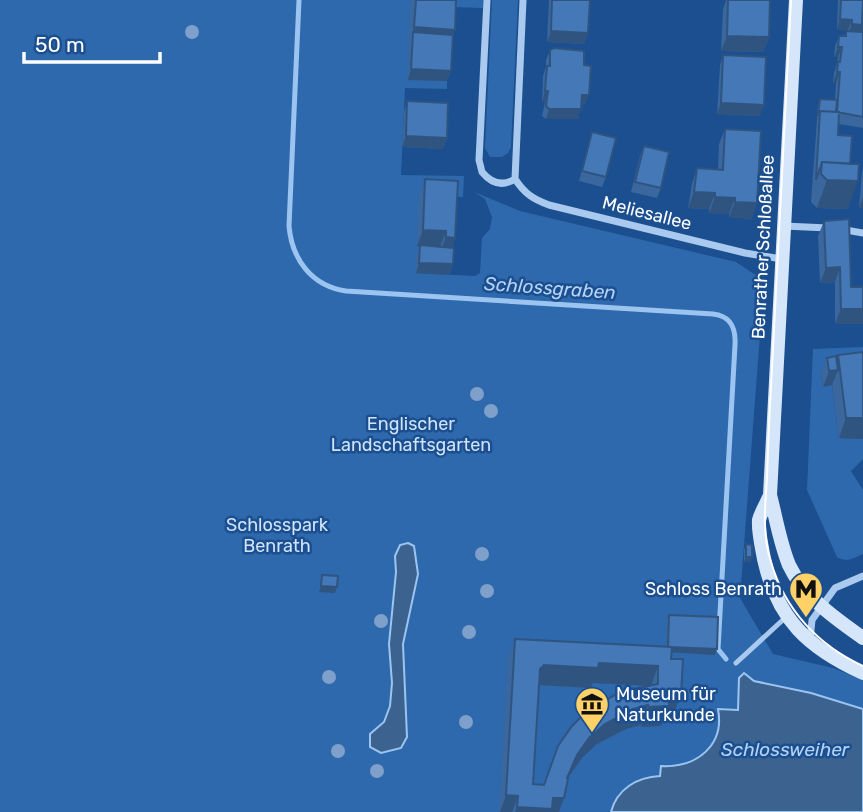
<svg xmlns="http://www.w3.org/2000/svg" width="863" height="812" viewBox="0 0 863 812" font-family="Rubik,sans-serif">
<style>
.green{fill:#2e69ad}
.water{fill:#3c6290;stroke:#9cc4f0;stroke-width:2}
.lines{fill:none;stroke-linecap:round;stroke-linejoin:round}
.stream{stroke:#9cc4f0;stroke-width:5}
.lane{stroke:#a9c9ee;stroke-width:5}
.street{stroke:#a9c9ee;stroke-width:7}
.secondary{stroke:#d6e6fa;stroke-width:14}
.tram{stroke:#fff;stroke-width:2}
.tree{fill:#7ea0ca}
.wall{fill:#3a679d;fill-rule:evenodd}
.shaded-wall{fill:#305480}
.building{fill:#4478b7;stroke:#305480;stroke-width:2;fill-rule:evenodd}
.labels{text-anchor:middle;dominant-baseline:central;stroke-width:5;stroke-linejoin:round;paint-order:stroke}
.street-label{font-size:18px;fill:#fff;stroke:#1b4f8f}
.park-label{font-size:18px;fill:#cfe3fa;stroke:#1b4f8f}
.poi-label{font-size:18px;fill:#fff;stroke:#1b4f8f;text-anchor:end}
.water-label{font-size:19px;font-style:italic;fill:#b5d3f5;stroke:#1b4f8f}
</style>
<rect width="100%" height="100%" fill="#1b4f8f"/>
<path class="green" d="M 0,0 L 483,0 L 483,8 L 451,7 L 408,79 L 447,81 L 447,89 L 405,88 L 401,175 L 464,176 L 463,197 L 419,195 L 440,247 L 440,253 L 416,273 L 475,276 L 480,273 L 482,238 L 490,229 L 492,217 L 485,199 L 474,192 L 520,211 L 736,262 L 757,276 L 763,295 L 740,598 L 773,654 L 833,668 L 863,680 L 863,709 L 811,693 L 754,681 L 744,673 L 739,678 L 738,711 L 720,719 C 716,751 693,768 661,766 L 660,776 C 637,776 617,789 611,812 L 0,812 Z
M 492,0 L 518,0 L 511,147 L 508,153 L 502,157 L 490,157 L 485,148 Z
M 863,347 L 863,370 L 821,373 L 823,387 L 832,385 L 839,438 L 863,439 L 863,459 L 851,471 L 863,490 L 863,554 C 854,558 846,563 837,557 L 807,490 L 813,349 Z"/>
<path class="water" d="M 408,543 L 414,546 L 418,574 L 403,644 L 407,737 L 401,748 L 381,753 L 370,747 L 370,734 L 384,722 L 390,706 L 392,683 L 389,644 L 396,572 L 395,556 L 400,545 Z
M 744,673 L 754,681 L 811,693 L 863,709 L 863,812 L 611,812 C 617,789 637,777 660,776 L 661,766 C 696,768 725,746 718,709 L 738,710 L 739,678 Z"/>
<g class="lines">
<path class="stream" d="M 299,0 L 289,226 C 292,260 312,286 346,291 L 713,314 C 731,316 736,328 735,345 L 718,649 L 726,659"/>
<path class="lane" d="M 736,663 L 786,617"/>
<path class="street" d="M 487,0 L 479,160 L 482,172 C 491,183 502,187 515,179
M 523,0 L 515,179 C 525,194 533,199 549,205 L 745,253 L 782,259
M 784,226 L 828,228
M 840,229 L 863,233
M 810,640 L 812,620 L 835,588 L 863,576"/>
<path class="secondary" d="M 796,0 L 770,495 C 776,518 780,543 789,565 C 804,597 835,618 863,638
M 770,495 C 767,503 761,512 759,520 C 758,532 762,547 764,559 C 777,619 808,648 863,673"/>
<path class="tram" d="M 791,0 C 784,129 777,258 771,387 C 769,418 768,448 767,478 C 765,506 762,535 771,562 C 785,610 818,645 863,666"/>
</g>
<g class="tree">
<circle cx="192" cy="32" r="7"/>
<circle cx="477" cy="394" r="7"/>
<circle cx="491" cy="411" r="7"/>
<circle cx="482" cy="554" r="7"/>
<circle cx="487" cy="591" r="7"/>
<circle cx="381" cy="621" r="7"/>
<circle cx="469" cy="632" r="7"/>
<circle cx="329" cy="677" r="7"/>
<circle cx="466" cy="722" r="7"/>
<circle cx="338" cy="751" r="7"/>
<circle cx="377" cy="771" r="7"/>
</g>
<path class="wall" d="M 412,0 L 456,0 L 451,71 L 447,81 L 408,80 L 410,5 Z
M 549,0 L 590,0 L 588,33 L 584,44 L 547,42 Z
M 726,0 L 770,0 L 769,37 L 763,52 L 721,51 L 723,9 Z
M 838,0 L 863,0 L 863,31 L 860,31 L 859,32 L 863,32 L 863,128 L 839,124 L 838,135 L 848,209 L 817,208 L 811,202 L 818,105 L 820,99 L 835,100 L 836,83 L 833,83 L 834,73 L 837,63 L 838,57 L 834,57 L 835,46 L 839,36 L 844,36 L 846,31 L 848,31 L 848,30 L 837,30 Z
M 550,50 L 584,65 L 585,105 L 581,105 L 578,119 L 546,119 L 542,116 L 545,102 L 542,102 L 543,76 L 546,67 L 546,60 Z
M 723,55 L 760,116 L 717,114 L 720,65 Z
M 407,101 L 447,138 L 443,149 L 402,147 L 404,112 Z
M 725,129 L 752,219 L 729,217 L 729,214 L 709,213 L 709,209 L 688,208 L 692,184 L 697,168 L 718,170 L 719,144 Z
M 592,132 L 606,177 L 602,187 L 579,181 Z
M 644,146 L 661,188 L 657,198 L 631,192 L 640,156 Z
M 863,169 L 863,208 L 859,208 L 862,172 Z
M 425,179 L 455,238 L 452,247 L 453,264 L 449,275 L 416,273 L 416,256 L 420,246 L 417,246 L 419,195 Z
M 824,221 L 851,287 L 835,324 L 835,282 L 820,283 L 818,236 Z
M 838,355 L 863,439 L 839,438 L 832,385 L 823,387 L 821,373 L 827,358 L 836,360 Z
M 746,544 L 752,557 L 750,562 L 744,562 L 744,550 Z
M 669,615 L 715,655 L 672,652 L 671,659 L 681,695 L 673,715 L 665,715 L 661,726 L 641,727 L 641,725 L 626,729 L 597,744 L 582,758 L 570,775 L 559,812 L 499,812 L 508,659 L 515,639 L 666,646 L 667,620 ZM 593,683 L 647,686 L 544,785 L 533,784 L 539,685 L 591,688 Z"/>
<path class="shaded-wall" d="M 840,19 L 852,20 L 848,30 L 837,30 Z
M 863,21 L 863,31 L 860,31 L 858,35 L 848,35 L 852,24 Z
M 414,27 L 455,30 L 449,45 L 413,32 Z
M 551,31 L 588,33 L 584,44 L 547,42 Z
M 727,36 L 769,37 L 763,52 L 721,51 Z
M 838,47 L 842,47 L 838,57 L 834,57 Z
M 411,69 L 451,71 L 447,81 L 408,80 Z
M 837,72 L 840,72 L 836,83 L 833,83 Z
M 545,91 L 548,91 L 545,102 L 542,102 Z
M 582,95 L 589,95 L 585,105 L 578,105 Z
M 721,103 L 764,105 L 760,116 L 717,114 Z
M 549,109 L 581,109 L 578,119 L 546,119 Z
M 406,136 L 447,138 L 443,149 L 402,147 Z
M 827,180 L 858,181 L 848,209 L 817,208 Z
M 694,192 L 715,193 L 709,209 L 688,208 Z
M 715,197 L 735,198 L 729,214 L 709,213 Z
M 863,197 L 863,208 L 859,208 Z
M 735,202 L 757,203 L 752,219 L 729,217 Z
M 423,230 L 446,231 L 440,247 L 417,246 Z
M 446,237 L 455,238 L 450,253 L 440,253 Z
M 419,263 L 453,264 L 449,275 L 416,273 Z
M 840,267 L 835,282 L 820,283 L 826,268 Z
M 841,309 L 863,309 L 863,324 L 835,324 Z
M 838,370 L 832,385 L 823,387 L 829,371 Z
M 846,418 L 863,418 L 863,439 L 839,438 Z
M 746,557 L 752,557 L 750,562 L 744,562 Z
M 321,586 L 337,587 L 335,593 L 319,592 Z
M 668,647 L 717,649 L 715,655 L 666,652 Z
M 599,663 L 658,666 L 651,686 L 593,683 L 591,688 L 537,685 L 540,669 L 544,665 Z
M 669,695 L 681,695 L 673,715 L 665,715 L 661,726 L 641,727 L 649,707 Z
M 648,705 L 641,725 L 626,729 L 597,744 L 582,758 L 570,775 L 559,798 L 577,755 L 589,738 L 605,724 L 633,709 Z
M 506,795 L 518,796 L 512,812 L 500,812 Z
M 553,798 L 564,798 L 559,812 L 515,812 L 517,807 Z"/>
<path class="building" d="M 416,0 L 456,0 L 455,30 L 414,27 Z
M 552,0 L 590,0 L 588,33 L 551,31 Z
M 728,0 L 770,0 L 769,37 L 727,36 Z
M 841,0 L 863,0 L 862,25 L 852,24 L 852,20 L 840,19 Z
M 846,31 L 863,32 L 863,117 L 837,112 L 840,72 L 837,72 L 838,62 L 840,62 L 842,47 L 838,47 L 839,36 L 846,36 Z
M 413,32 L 453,35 L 451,71 L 411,69 Z
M 554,48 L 584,51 L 584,65 L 591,66 L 589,95 L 582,95 L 581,109 L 549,109 L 546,106 L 548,91 L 545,91 L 547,66 L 550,66 L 550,50 Z
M 723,55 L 766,57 L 764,105 L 721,103 Z
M 820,99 L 837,100 L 836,112 L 820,111 L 818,116 Z
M 407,101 L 448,103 L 447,138 L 406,136 Z
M 820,111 L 839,112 L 838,135 L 852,136 L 850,164 L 822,162 L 816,180 Z
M 725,129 L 761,131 L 757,203 L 735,202 L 735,198 L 715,197 L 715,193 L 694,192 L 697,168 L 723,170 Z
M 592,132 L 616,138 L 606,177 L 582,171 Z
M 644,146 L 669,152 L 661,188 L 635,182 Z
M 822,162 L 859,164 L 858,181 L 827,180 L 821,174 Z
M 425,179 L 458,181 L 455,238 L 446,237 L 446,231 L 423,230 Z
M 849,219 L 851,287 L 863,287 L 863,309 L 841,309 L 840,267 L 826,268 L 824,221 Z
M 420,245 L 454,248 L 453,264 L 419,263 Z
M 863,352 L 863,418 L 846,418 L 838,355 Z
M 836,356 L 838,370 L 829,371 L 827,358 Z
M 746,544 L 752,545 L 752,557 L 746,557 Z
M 322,575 L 338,576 L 337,587 L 321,586 Z
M 669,615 L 718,617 L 717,649 L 668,647 Z
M 515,639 L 672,647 L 671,659 L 683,659 L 681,695 L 669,695 L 669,706 L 649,707 L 648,705 L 633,709 L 605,724 L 589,738 L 577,755 L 567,778 L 568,779 L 564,798 L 553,798 L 552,809 L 517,807 L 518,796 L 506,795 ZM 599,663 L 658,666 L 658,684 L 620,692 L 586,712 L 572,726 L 558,746 L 544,785 L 533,784 L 540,669 L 544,665 L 598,668 Z"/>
<defs>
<g id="metro-pin" transform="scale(1.75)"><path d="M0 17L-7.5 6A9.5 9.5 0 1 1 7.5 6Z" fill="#ffd166" stroke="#1b4f8f"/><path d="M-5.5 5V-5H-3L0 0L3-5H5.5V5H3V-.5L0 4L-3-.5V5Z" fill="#111"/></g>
<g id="museum-pin" transform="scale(1.75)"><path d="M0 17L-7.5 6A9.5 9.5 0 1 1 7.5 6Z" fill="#ffd166" stroke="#1b4f8f"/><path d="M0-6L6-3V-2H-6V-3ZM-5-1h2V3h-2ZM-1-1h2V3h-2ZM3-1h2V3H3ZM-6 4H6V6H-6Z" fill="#111"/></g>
</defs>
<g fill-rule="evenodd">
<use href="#metro-pin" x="806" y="589"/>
<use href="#museum-pin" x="592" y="704"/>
</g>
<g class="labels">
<g class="street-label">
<text transform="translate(647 213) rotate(14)">Meliesallee</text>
<text transform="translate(763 247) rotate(-87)">Benrather Schloßallee</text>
</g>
<g class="park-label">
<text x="411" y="424">Englischer<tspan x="411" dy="21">Landschaftsgarten</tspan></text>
<text x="277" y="525">Schlosspark<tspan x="277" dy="21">Benrath</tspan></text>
</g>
<g class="poi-label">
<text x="782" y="589">Schloss Benrath</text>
<text x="616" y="694" text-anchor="start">Museum für<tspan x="616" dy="21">Naturkunde</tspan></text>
</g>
<g class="water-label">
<text transform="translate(550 288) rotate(4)">Schlossgraben</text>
<text x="785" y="749">Schlossweiher</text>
</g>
</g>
<path d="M24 52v10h136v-10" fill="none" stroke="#ffffff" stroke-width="3.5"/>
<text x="35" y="52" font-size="21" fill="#ffffff" stroke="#1b4f8f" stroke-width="5" paint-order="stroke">50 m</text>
</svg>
